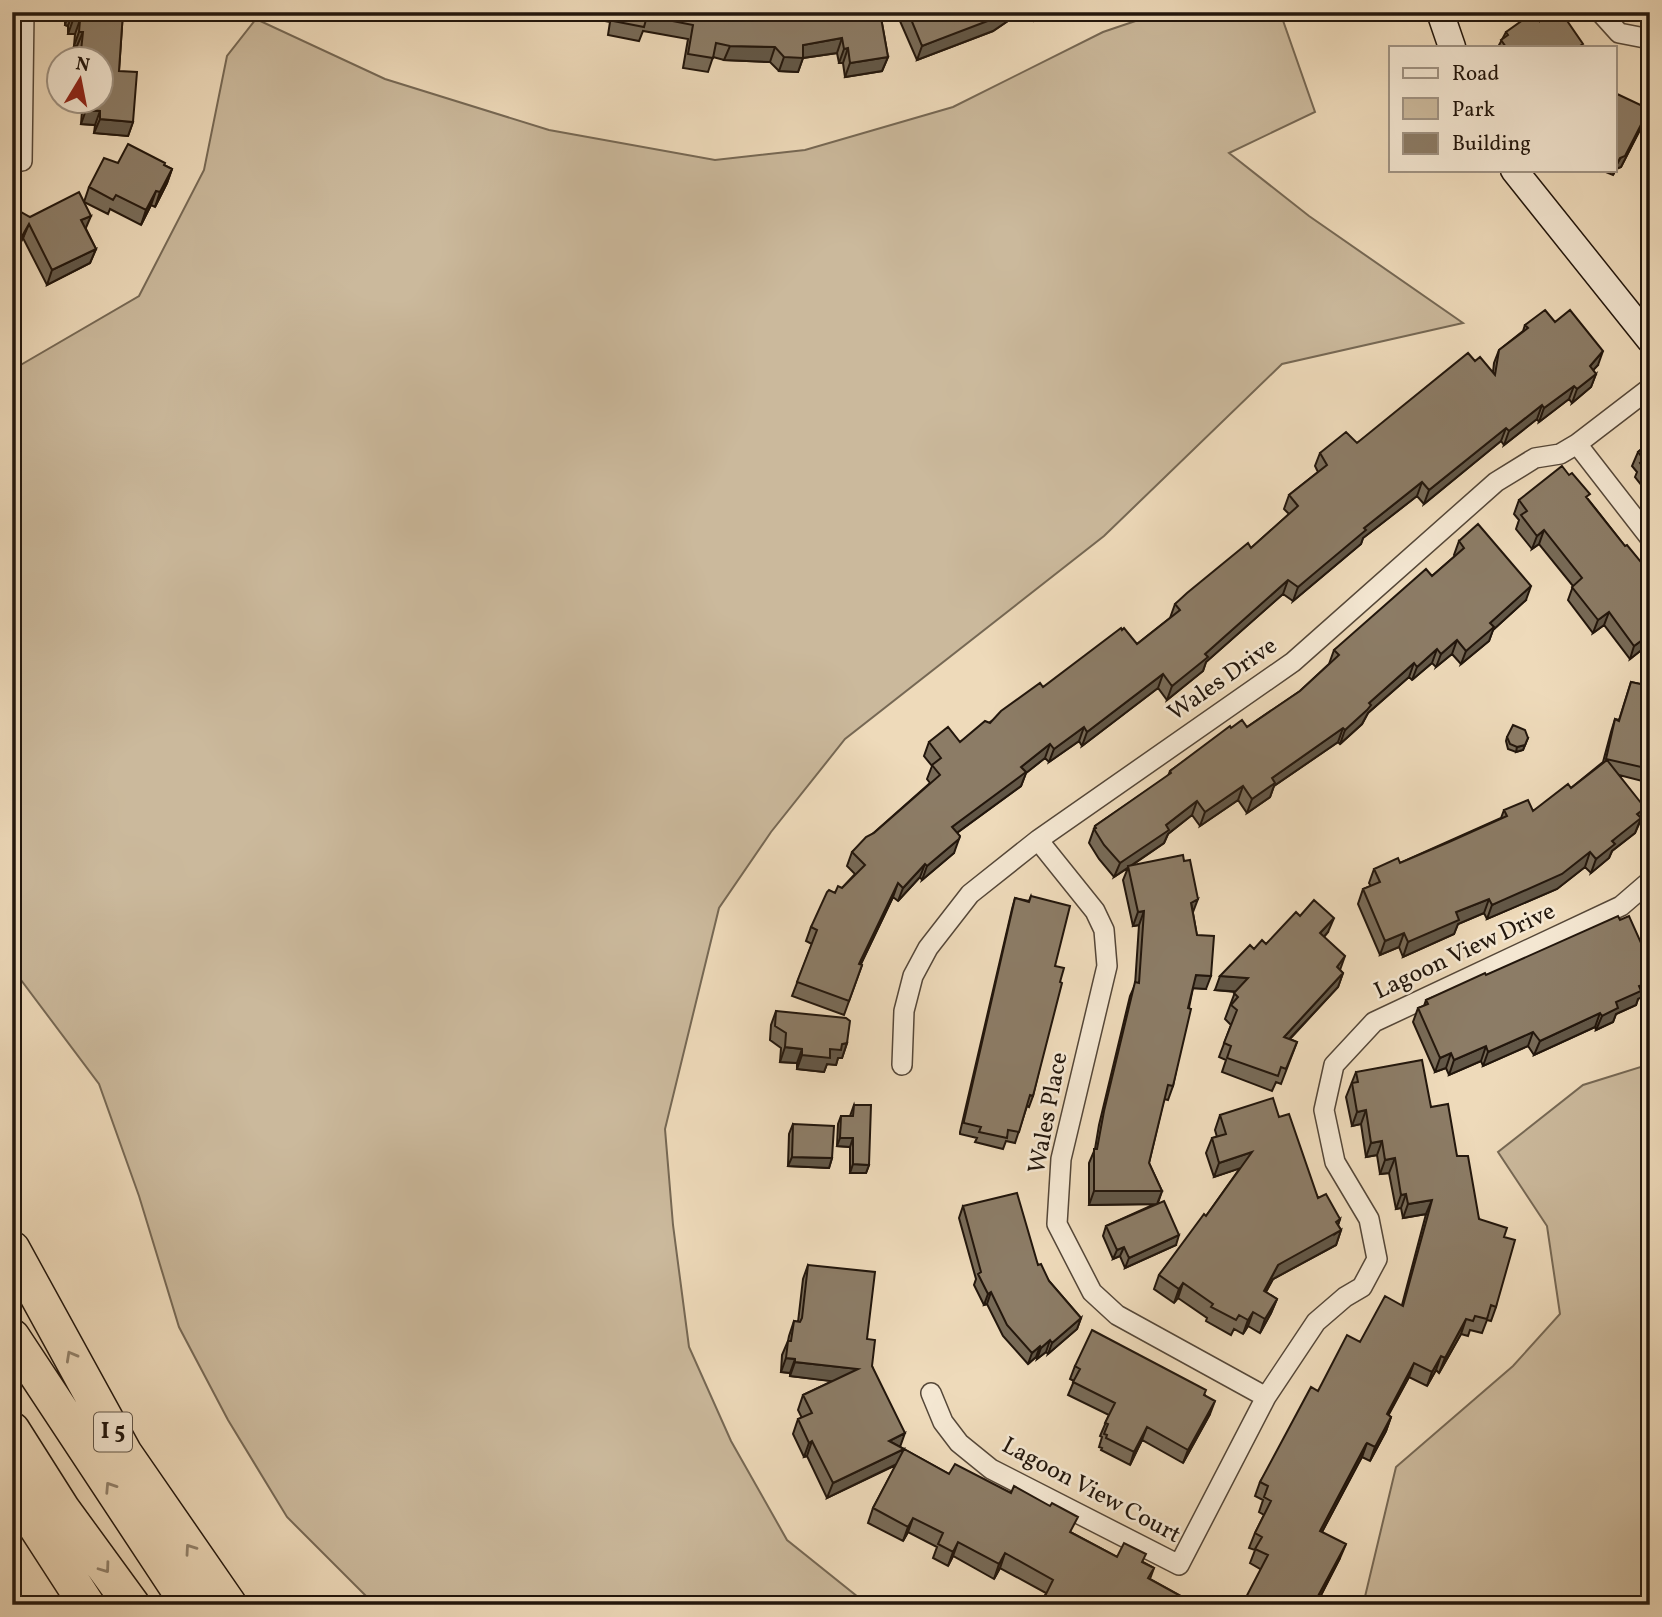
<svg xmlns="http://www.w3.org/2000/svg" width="1662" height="1617" viewBox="0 0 1662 1617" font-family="Vollkorn,serif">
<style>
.green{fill:#cbb99c;stroke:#766854;stroke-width:2}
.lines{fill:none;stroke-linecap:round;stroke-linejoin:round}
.street-casing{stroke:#554738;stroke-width:22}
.secondary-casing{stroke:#22160c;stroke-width:29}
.highway-casing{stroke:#22160c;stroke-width:38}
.street{stroke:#f4e7d2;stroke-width:19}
.secondary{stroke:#f4e7d2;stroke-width:26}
.highway{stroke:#eedaba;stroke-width:35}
.wall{fill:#786b58;stroke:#22160c;stroke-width:2}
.shaded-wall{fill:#625747;stroke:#22160c;stroke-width:2}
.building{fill:#8c7c66;stroke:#22160c;stroke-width:2}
.oneway{stroke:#92826c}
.labels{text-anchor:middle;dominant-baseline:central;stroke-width:5;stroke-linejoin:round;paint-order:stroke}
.shield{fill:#f4e7d2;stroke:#615547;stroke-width:2}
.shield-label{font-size:23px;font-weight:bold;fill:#22160c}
.street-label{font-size:24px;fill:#22160c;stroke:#f4e7d2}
</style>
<rect width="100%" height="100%" fill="#eedaba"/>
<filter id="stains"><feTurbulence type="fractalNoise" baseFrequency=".00286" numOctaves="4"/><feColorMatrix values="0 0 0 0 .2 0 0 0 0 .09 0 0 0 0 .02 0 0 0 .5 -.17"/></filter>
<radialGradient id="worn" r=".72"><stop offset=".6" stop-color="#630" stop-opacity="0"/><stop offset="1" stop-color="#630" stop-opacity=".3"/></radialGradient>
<path class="green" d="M 1162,12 L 1280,12 L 1315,112 L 1229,153 L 1309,216 L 1463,323 L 1282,364 L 1104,536 L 845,739 L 771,832 L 719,908 L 665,1129 L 673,1225 L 689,1347 L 731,1441 L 787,1540 L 868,1605 L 375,1605 L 287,1517 L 228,1420 L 179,1327 L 139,1196 L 99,1084 L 12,968 L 12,370 L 139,296 L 204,170 L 227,56 L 256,19 L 385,79 L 549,130 L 715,160 L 805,150 L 953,107 L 1103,32 Z
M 1650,1064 L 1650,1605 L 1363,1605 L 1396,1467 L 1513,1366 L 1560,1314 L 1547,1226 L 1498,1152 L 1583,1085 Z"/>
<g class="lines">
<g class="street-casing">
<path id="street" d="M 1600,12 L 1619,33 L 1650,39
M 22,161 L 24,12
M 1577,444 L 1650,538
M 1038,840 L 1095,911 L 1104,930 L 1107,966 L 1061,1159 L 1057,1224 L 1092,1292 L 1117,1315 L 1266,1397
M 902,1065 L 904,1011 L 913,976 L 928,948 L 970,894 L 1038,840 L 1293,662 L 1496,482 L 1535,458 L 1560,454 L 1577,444 L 1650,388
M 931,1393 L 943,1422 L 959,1443 L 991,1469 L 1179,1565 L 1266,1397 L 1316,1322 L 1345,1297 L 1362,1287 L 1377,1259 L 1369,1219 L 1335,1162 L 1324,1110 L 1334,1065 L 1374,1022 L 1621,906 L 1650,881"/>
</g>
<g class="secondary-casing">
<path id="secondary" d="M 1440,12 L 1452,47
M 1514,170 L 1650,340"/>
</g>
<g class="highway-casing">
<path id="highway" d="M 12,1249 L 124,1453 L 229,1605
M 12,1337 L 189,1605
M 12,1430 L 62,1509 L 132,1605
M 12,1489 L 87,1605"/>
</g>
<use href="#street" class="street"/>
<use href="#secondary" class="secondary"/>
<use href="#highway" class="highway"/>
</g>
<path class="wall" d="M 65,12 L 123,12 L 119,71 L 133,122 L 128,136 L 94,133 L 95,125 L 81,124 L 82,111 L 72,110 L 73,102 L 102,102 L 102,60 L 76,60 L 77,46 L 74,46 L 75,34 L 68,34 L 68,26 L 65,25 Z
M 495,12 L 523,12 L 521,19 Z
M 545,12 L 558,12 L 557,16 Z
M 560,12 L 880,12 L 888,57 L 882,71 L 845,77 L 843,63 L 839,63 L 837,53 L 803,58 L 798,72 L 779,71 L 770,62 L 724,60 L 713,57 L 708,72 L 683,68 L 688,39 L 643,31 L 639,41 L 608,35 L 610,22 Z
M 896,12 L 1021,12 L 993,31 L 917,60 Z
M 1030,12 L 1048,12 L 1035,20 Z
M 1540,21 L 1582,47 L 1498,47 L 1506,32 Z
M 1615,93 L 1645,120 L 1621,167 L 1616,169 L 1613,175 L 1601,170 L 1615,170 Z
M 118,163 L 164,165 L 172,169 L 167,183 L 155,207 L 151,205 L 141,225 L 110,209 L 108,214 L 84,202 L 89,187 Z
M 30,217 L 86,229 L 96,249 L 90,263 L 47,285 L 23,238 Z
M 1555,322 L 1598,365 L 1593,370 L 1596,374 L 1591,387 L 1572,403 L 1569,399 L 1539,422 L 1537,419 L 1504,445 L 1501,441 L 1424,504 L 1417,496 L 1363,538 L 1361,544 L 1293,601 L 1283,594 L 1206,662 L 1203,671 L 1167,700 L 1158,688 L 1082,746 L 1079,741 L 1049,762 L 1045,758 L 1026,773 L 1021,786 L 957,833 L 954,853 L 922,880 L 920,877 L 898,901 L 893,897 L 861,964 L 862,965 L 844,1015 L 792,996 L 812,944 L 806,941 L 811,927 L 835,893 L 842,888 L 855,874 L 847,866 L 852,852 L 930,783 L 927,779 L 932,766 L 924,756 L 929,742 L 960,742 L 1043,687 L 1137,644 L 1170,618 L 1175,604 L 1251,548 L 1289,514 L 1284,509 L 1289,495 L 1318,472 L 1315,466 L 1320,453 L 1357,443 L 1475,361 L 1493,372 L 1494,363 L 1499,350 L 1523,331 L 1525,325 Z
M 1650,442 L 1650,496 L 1635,477 L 1637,472 L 1632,466 L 1638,452 Z
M 1588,499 L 1625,546 L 1650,573 L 1650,650 L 1647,652 L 1644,648 L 1630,659 L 1604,625 L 1593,633 L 1568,600 L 1573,586 L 1539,544 L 1532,549 L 1516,529 L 1519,520 L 1514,514 L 1519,500 Z
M 1459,541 L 1526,600 L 1493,630 L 1489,641 L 1461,664 L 1452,654 L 1436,667 L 1432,663 L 1412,680 L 1409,677 L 1368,713 L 1362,724 L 1340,744 L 1338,742 L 1274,786 L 1270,797 L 1247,813 L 1238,800 L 1200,826 L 1192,815 L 1168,834 L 1164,843 L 1131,866 L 1193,913 L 1206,989 L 1193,988 L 1173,1086 L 1168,1100 L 1164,1099 L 1149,1163 L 1162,1191 L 1158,1203 L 1176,1245 L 1125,1268 L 1120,1256 L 1113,1259 L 1103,1236 L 1106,1226 L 1155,1204 L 1089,1205 L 1089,1163 L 1095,1149 L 1099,1125 L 1130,996 L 1135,985 L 1139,925 L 1133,926 L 1123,880 L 1128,868 L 1114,877 L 1099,859 L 1089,843 L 1095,826 L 1168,776 L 1170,771 L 1231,728 L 1247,727 L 1300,691 L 1329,664 L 1334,650 L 1432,576 L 1455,556 L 1454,555 Z
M 1631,682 L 1650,686 L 1650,783 L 1619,775 L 1640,822 L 1635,833 L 1612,851 L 1609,858 L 1591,873 L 1585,867 L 1557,889 L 1487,919 L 1484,913 L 1458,924 L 1454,934 L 1403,957 L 1399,947 L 1380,955 L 1358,904 L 1363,889 L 1371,886 L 1369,883 L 1374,869 L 1400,863 L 1501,818 L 1504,810 L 1533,811 L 1571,788 L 1603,762 L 1611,732 L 1615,719 L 1619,720 Z
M 1507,737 L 1528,738 L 1523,750 L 1516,752 L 1508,749 L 1506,741 Z
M 1031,896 L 1060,982 L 1033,1096 L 1029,1107 L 1027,1106 L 1015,1143 L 1006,1141 L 1003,1149 L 975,1142 L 977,1138 L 960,1134 L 960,1132 L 1012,909 L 1015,898 L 1029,901 Z
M 1300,916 L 1328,932 L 1324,937 L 1340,970 L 1343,973 L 1338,987 L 1290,1039 L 1297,1042 L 1281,1084 L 1276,1082 L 1272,1091 L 1222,1072 L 1226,1060 L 1219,1057 L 1231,1025 L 1225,1019 L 1235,992 L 1215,990 L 1254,949 L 1266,944 Z
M 1620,920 L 1640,941 L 1645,927 L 1650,923 L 1650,951 L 1641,942 L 1638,999 L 1636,1005 L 1616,1014 L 1613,1022 L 1596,1030 L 1595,1027 L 1534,1055 L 1528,1046 L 1483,1066 L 1481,1061 L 1449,1075 L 1446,1068 L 1435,1072 L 1413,1022 L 1418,1008 L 1424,1006 L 1426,1000 Z
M 776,1011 L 847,1043 L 842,1058 L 838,1058 L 836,1065 L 827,1064 L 824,1072 L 797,1069 L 797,1063 L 780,1062 L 781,1048 L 770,1040 L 771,1025 Z
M 1356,1072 L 1431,1107 L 1457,1156 L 1479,1219 L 1504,1237 L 1496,1307 L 1491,1321 L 1487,1320 L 1482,1333 L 1470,1330 L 1468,1336 L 1461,1334 L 1439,1373 L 1436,1370 L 1427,1386 L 1409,1377 L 1388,1415 L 1391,1417 L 1386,1431 L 1370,1461 L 1362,1457 L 1361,1458 L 1322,1532 L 1340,1558 L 1320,1597 L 1320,1604 L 1250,1563 L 1255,1550 L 1249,1548 L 1255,1533 L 1264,1515 L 1259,1512 L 1263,1500 L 1255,1496 L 1260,1482 L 1318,1391 L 1360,1342 L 1402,1305 L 1426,1214 L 1403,1218 L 1401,1208 L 1396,1209 L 1389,1173 L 1380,1174 L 1377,1155 L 1366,1157 L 1361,1124 L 1352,1126 L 1346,1097 Z
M 854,1105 L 869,1165 L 866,1173 L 850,1173 L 850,1147 L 837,1146 L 838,1124 L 841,1116 L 850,1116 Z
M 1220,1115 L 1279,1117 L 1318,1198 L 1340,1219 L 1338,1225 L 1341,1230 L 1336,1245 L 1273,1279 L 1266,1292 L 1277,1299 L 1271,1313 L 1260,1333 L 1248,1326 L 1243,1334 L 1234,1329 L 1231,1335 L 1206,1321 L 1207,1318 L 1178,1298 L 1174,1303 L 1154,1289 L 1159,1275 L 1206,1216 L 1240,1168 L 1214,1177 L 1206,1153 L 1212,1138 L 1217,1137 L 1215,1130 Z
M 793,1124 L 832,1158 L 829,1168 L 788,1166 L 789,1134 Z
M 963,1206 L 1038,1265 L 1049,1281 L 1081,1318 L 1077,1329 L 1048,1354 L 1046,1352 L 1037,1359 L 1036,1357 L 1028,1364 L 1003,1336 L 987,1304 L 984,1305 L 974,1285 L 976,1279 L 959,1218 Z
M 808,1265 L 867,1339 L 872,1366 L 900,1447 L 949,1474 L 1072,1533 L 1117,1557 L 1143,1562 L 1154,1568 L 1150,1579 L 1197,1605 L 1041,1605 L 1046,1593 L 1000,1568 L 994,1579 L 953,1556 L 948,1566 L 933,1558 L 937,1547 L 908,1532 L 903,1541 L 868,1523 L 873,1508 L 896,1465 L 827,1498 L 807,1456 L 804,1457 L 793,1434 L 798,1419 L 802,1418 L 798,1410 L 803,1395 L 833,1381 L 790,1376 L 790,1373 L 781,1372 L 782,1355 L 788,1341 L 789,1336 L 794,1321 L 798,1322 L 803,1279 Z
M 1075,1366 L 1205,1395 L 1210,1414 L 1183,1463 L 1142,1440 L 1130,1465 L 1101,1450 L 1102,1448 L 1099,1447 L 1102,1437 L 1100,1436 L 1109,1415 L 1068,1395 L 1074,1381 L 1070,1379 Z"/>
<path class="shaded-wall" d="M 69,12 L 73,12 L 68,26 L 65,25 Z
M 1005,12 L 1021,12 L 993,31 L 917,60 L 922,46 Z
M 1038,12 L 1048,12 L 1035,20 Z
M 73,20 L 80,20 L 75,34 L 68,34 Z
M 79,32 L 83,32 L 77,46 L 74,46 Z
M 842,38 L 837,53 L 803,58 L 798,72 L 779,71 L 784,57 L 803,45 Z
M 730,46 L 775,47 L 770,62 L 724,60 Z
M 848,48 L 843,63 L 839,63 L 844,49 Z
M 888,57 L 882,71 L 845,77 L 850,63 Z
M 75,102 L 85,102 L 82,111 L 72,110 Z
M 1649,109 L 1645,120 L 1621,167 L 1616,169 L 1613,175 L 1617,164 Z
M 86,110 L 100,111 L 95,125 L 81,124 Z
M 100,119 L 133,122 L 128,136 L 94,133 Z
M 172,169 L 167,183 L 155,207 L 160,192 Z
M 156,191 L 151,205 L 141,225 L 146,210 Z
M 91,216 L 85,230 L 81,220 Z
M 29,224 L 23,238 L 12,259 L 12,254 Z
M 96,249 L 90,263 L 47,285 L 52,270 Z
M 1603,351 L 1598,365 L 1585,379 L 1590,366 Z
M 1596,374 L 1591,387 L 1572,403 L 1577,389 Z
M 1574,386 L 1569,399 L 1539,422 L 1544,408 Z
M 1542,405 L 1537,419 L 1504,445 L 1509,431 Z
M 1506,428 L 1501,441 L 1424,504 L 1429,490 Z
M 1422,482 L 1417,496 L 1363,538 L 1361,544 L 1293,601 L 1298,587 L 1364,528 Z
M 1544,530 L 1539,544 L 1532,549 L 1537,536 Z
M 1288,580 L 1283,594 L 1206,662 L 1203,671 L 1167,700 L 1172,686 L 1205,654 Z
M 1531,586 L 1526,600 L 1493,630 L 1489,641 L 1461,664 L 1466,651 L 1490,623 Z
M 1609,612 L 1604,625 L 1593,633 L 1598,620 Z
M 1649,635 L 1644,648 L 1630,659 L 1634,646 Z
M 1457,640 L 1452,654 L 1436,667 L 1441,654 Z
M 1437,649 L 1432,663 L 1412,680 L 1417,667 Z
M 1414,663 L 1409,677 L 1368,713 L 1362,724 L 1340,744 L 1345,730 L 1369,703 Z
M 1163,674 L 1158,688 L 1082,746 L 1087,732 Z
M 1084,727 L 1079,741 L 1049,762 L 1054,749 Z
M 1343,728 L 1338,742 L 1274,786 L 1270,797 L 1247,813 L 1252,799 L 1272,778 Z
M 1050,744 L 1045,758 L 1026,773 L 1021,786 L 947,840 L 952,827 L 1021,767 Z
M 1525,745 L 1523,750 L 1516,752 L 1517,747 Z
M 1243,786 L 1238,800 L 1200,826 L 1205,812 Z
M 1197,801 L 1192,815 L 1168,834 L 1164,843 L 1114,877 L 1120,863 L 1166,825 Z
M 1645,808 L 1635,833 L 1612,851 L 1609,858 L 1591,873 L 1596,859 L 1637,814 Z
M 959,839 L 954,853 L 922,880 L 927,866 Z
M 1590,852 L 1585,867 L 1557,889 L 1487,919 L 1492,905 Z
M 925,864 L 920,877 L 898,901 L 903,888 Z
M 898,883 L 893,897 L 854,978 L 859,964 Z
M 1198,899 L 1193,912 L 1191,903 Z
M 1489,899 L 1484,913 L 1458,924 L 1454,934 L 1403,957 L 1408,942 L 1456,912 Z
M 1144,911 L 1139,925 L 1133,926 L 1138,912 Z
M 1334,918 L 1328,932 L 1315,947 L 1320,933 Z
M 1404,933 L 1399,947 L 1380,955 L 1385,941 Z
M 1345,956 L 1340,970 L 1337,967 Z
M 1343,973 L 1338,987 L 1278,1051 L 1284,1037 Z
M 1196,975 L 1211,976 L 1206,989 L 1191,988 Z
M 1220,976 L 1248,978 L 1243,992 L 1215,990 Z
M 1650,982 L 1650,993 L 1638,999 L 1636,1005 L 1616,1014 L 1613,1022 L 1596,1030 L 1602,1016 L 1616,1002 L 1639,986 Z
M 1600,1013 L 1595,1027 L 1534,1055 L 1540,1041 Z
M 1533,1032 L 1528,1046 L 1483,1066 L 1488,1052 Z
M 847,1043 L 842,1058 L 838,1058 L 836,1065 L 827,1064 L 824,1072 L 797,1069 L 802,1055 L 830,1049 L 842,1044 Z
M 1486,1046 L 1481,1061 L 1449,1075 L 1454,1060 Z
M 785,1047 L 802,1049 L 797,1063 L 780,1062 Z
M 1451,1053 L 1446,1068 L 1435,1072 L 1440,1058 Z
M 1366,1110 L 1361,1124 L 1352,1126 L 1357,1112 Z
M 840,1138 L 853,1138 L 850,1147 L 837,1146 Z
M 1382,1141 L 1377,1155 L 1366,1157 L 1371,1143 Z
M 1252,1152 L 1247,1166 L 1214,1177 L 1219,1163 Z
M 792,1157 L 832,1158 L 829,1168 L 788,1166 Z
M 1395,1158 L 1389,1173 L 1380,1174 L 1385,1160 Z
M 853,1164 L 869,1165 L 866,1173 L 850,1173 Z
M 1094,1191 L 1162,1191 L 1157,1204 L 1089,1205 Z
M 1406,1194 L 1401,1208 L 1396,1209 L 1401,1195 Z
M 1432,1200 L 1426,1214 L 1403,1218 L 1408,1204 Z
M 1340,1219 L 1335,1234 L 1341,1230 L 1336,1245 L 1273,1279 L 1258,1306 L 1264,1291 L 1278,1265 Z
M 1179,1235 L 1176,1245 L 1125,1268 L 1129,1258 Z
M 1124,1247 L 1120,1256 L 1113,1259 L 1117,1250 Z
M 1183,1283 L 1178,1298 L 1174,1303 L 1179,1289 Z
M 991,1292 L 987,1304 L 984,1305 L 988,1294 Z
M 1277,1299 L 1271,1313 L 1260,1333 L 1265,1319 Z
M 1253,1312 L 1248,1326 L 1243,1334 L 1248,1320 Z
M 1081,1318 L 1077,1329 L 1048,1354 L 1052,1343 Z
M 1466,1319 L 1461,1334 L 1439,1373 L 1445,1358 Z
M 1050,1340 L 1046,1352 L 1037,1359 L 1041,1348 Z
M 1040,1346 L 1036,1357 L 1028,1364 L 1032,1353 Z
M 1441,1356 L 1436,1370 L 1427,1386 L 1432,1372 Z
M 786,1358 L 795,1359 L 790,1373 L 781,1372 Z
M 795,1362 L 858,1369 L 853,1384 L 790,1376 Z
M 1414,1363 L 1409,1377 L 1381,1429 L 1387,1414 Z
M 1215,1401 L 1210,1414 L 1183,1463 L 1188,1450 Z
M 1391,1417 L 1386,1431 L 1370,1461 L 1375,1447 Z
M 1147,1427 L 1142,1440 L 1130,1465 L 1134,1452 Z
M 905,1433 L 900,1447 L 889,1441 Z
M 812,1441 L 807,1456 L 804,1457 L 809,1443 Z
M 1367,1443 L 1362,1457 L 1315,1545 L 1320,1531 Z
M 904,1449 L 899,1463 L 827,1498 L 833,1483 Z
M 913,1518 L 908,1532 L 903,1541 L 908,1527 Z
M 958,1542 L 953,1556 L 948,1566 L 953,1552 Z
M 1346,1544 L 1340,1558 L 1316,1605 L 1318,1596 Z
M 1005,1553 L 1000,1568 L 994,1579 L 999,1564 Z"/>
<path class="building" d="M 74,12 L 123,12 L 119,71 L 137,72 L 133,122 L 100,119 L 100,111 L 86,110 L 87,102 L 102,102 L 102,60 L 80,60 L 83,32 L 79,32 L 80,20 L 73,20 Z
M 615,12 L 880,12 L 888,57 L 850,63 L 848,48 L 844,49 L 842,38 L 803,45 L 803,58 L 784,57 L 775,47 L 730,46 L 716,43 L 713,58 L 688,54 L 693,25 L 647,16 L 644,27 L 613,21 Z
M 908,12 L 1005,12 L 998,17 L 922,46 Z
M 1534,12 L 1539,12 L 1540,21 L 1554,12 L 1561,12 L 1583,44 L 1578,47 L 1506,47 L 1501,40 L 1508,35 L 1506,32 Z
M 1615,93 L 1649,109 L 1625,156 L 1620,158 L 1617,164 L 1615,163 Z
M 128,144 L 165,163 L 164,165 L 172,169 L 160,192 L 156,191 L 146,210 L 116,195 L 113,200 L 89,187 L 104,158 L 118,163 Z
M 79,192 L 91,216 L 81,220 L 96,249 L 52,270 L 29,224 L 12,254 L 12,207 L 30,217 Z
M 1545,310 L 1555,322 L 1570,310 L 1603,351 L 1590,366 L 1596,374 L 1577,389 L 1574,386 L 1544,408 L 1542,405 L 1509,431 L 1506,428 L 1429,490 L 1422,482 L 1364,528 L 1366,530 L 1298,587 L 1288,580 L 1205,654 L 1208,657 L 1172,686 L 1163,674 L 1087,732 L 1084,727 L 1054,749 L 1050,744 L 1021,767 L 1026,772 L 952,827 L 960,836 L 959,839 L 927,866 L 925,864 L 903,888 L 898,883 L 859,964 L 862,965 L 849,1001 L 797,982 L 817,930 L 811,927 L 827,892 L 829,890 L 835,893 L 838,886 L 842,888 L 865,865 L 852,852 L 866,837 L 874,833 L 940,775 L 932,765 L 941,758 L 929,742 L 948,727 L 960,742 L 985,721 L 990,723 L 1001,711 L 1040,683 L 1043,687 L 1121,628 L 1122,630 L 1124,628 L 1137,644 L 1180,610 L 1175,604 L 1187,593 L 1248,543 L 1251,548 L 1298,506 L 1289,495 L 1327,465 L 1320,453 L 1346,432 L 1357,443 L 1468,353 L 1475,361 L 1480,357 L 1495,375 L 1499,350 L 1528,328 L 1525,325 Z
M 1650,442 L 1650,476 L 1640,463 L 1644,460 L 1638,452 Z
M 1562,466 L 1569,475 L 1572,473 L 1590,494 L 1586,497 L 1625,546 L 1627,545 L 1650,573 L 1650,636 L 1649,635 L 1634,646 L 1609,612 L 1598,620 L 1572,587 L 1582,578 L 1544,530 L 1537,536 L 1521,515 L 1527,511 L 1519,500 Z
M 1478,524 L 1531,586 L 1490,623 L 1494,627 L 1466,651 L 1457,640 L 1441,654 L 1437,649 L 1417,667 L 1414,663 L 1369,703 L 1371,705 L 1367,710 L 1345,730 L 1343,728 L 1272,778 L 1275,783 L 1252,799 L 1243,786 L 1205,812 L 1197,801 L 1166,825 L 1169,830 L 1120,863 L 1104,845 L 1094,829 L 1096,828 L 1095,826 L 1171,773 L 1170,771 L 1230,726 L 1231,728 L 1242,720 L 1247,727 L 1300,691 L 1339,655 L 1334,650 L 1426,569 L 1432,576 L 1464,548 L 1459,541 Z
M 1631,682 L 1650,686 L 1650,769 L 1606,759 L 1615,719 L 1619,721 Z
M 1513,725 L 1525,730 L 1528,738 L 1525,745 L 1517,747 L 1510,744 L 1507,737 Z
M 1607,760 L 1645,808 L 1637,814 L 1641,818 L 1612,841 L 1615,844 L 1596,859 L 1590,852 L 1562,874 L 1492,905 L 1489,899 L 1456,912 L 1459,920 L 1408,942 L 1404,933 L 1385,941 L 1363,889 L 1380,882 L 1374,869 L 1398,858 L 1400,863 L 1449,842 L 1507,816 L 1504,810 L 1528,800 L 1533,811 L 1568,784 L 1571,788 Z
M 1183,855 L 1184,861 L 1190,860 L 1198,899 L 1191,903 L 1197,935 L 1214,936 L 1211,976 L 1196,975 L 1188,1008 L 1191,1009 L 1173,1086 L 1168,1085 L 1149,1163 L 1162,1191 L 1094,1191 L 1094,1149 L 1097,1149 L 1104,1111 L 1135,982 L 1139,983 L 1144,911 L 1138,912 L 1128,866 Z
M 1031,896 L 1070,906 L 1055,966 L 1064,968 L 1060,982 L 1062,983 L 1033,1096 L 1030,1095 L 1019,1132 L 1008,1130 L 1007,1138 L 979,1132 L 981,1127 L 964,1123 L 964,1121 L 1015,898 L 1029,902 Z
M 1314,900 L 1334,918 L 1320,933 L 1345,956 L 1337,967 L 1343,973 L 1284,1037 L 1297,1042 L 1286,1069 L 1281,1067 L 1278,1076 L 1227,1058 L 1231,1046 L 1224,1043 L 1237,1010 L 1231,1005 L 1238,997 L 1234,993 L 1248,978 L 1220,976 L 1250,945 L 1254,949 L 1262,940 L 1266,944 L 1296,912 L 1300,916 Z
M 1618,916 L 1620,920 L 1629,916 L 1650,963 L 1650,982 L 1639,986 L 1641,991 L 1616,1002 L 1618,1008 L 1602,1016 L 1600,1013 L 1540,1041 L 1533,1032 L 1488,1052 L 1486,1046 L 1454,1060 L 1451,1053 L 1440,1058 L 1418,1008 L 1428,1004 L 1426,1000 L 1485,973 L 1486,975 Z
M 1650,923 L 1650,932 L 1645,927 Z
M 776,1011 L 846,1018 L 850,1021 L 847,1043 L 842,1044 L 841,1050 L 830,1049 L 830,1058 L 802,1055 L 802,1049 L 785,1047 L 786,1033 L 775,1026 Z
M 1422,1060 L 1431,1107 L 1448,1104 L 1457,1156 L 1468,1156 L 1479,1219 L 1507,1228 L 1504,1237 L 1515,1240 L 1496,1307 L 1491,1305 L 1487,1319 L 1475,1316 L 1473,1321 L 1466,1319 L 1445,1358 L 1441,1356 L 1432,1372 L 1414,1363 L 1387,1414 L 1391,1417 L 1375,1447 L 1367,1443 L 1366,1444 L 1320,1531 L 1346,1544 L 1318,1596 L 1322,1598 L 1319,1604 L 1320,1605 L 1242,1605 L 1268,1555 L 1255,1549 L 1262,1537 L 1255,1533 L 1271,1501 L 1264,1497 L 1268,1486 L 1260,1482 L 1311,1387 L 1318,1391 L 1347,1335 L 1360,1342 L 1385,1296 L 1403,1306 L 1432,1200 L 1408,1204 L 1406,1194 L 1401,1195 L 1395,1158 L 1385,1160 L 1382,1141 L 1371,1143 L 1366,1110 L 1357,1112 L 1352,1083 L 1358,1082 L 1356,1072 Z
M 1273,1098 L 1279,1117 L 1289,1114 L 1318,1198 L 1326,1194 L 1340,1219 L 1336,1222 L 1341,1230 L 1278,1265 L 1264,1291 L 1277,1299 L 1265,1319 L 1253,1312 L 1248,1320 L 1239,1315 L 1236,1320 L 1211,1307 L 1213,1304 L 1183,1283 L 1179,1289 L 1159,1275 L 1204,1214 L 1206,1216 L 1252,1152 L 1219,1163 L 1212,1138 L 1226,1134 L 1220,1115 Z
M 854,1105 L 871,1105 L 869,1165 L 853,1164 L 853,1138 L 840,1138 L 841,1116 L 853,1116 Z
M 793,1124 L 834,1126 L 832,1158 L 792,1157 Z
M 1017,1193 L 1038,1265 L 1041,1264 L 1049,1281 L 1081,1318 L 1052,1343 L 1050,1340 L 1041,1348 L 1040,1346 L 1032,1353 L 1007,1325 L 991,1292 L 988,1294 L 978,1274 L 981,1272 L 963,1206 Z
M 1164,1201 L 1179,1235 L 1129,1258 L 1124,1247 L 1117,1250 L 1106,1226 Z
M 808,1265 L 875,1272 L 867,1339 L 875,1340 L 872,1366 L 905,1433 L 889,1441 L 904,1449 L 833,1483 L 812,1441 L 809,1443 L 798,1419 L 812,1413 L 803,1395 L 858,1369 L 795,1362 L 795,1359 L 786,1358 L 788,1341 L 791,1341 L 794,1321 L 800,1322 L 802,1318 Z
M 1092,1330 L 1206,1390 L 1204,1395 L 1215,1401 L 1188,1450 L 1147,1427 L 1134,1452 L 1106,1438 L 1107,1435 L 1104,1434 L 1108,1424 L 1105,1423 L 1115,1403 L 1073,1382 L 1080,1369 L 1075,1366 Z
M 904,1449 L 949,1474 L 955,1464 L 1011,1493 L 1014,1486 L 1050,1506 L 1052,1503 L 1078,1517 L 1070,1532 L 1117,1557 L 1124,1543 L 1146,1554 L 1142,1562 L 1154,1568 L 1148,1578 L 1197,1605 L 1056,1605 L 1044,1598 L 1053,1580 L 1005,1553 L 999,1564 L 958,1542 L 953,1552 L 938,1544 L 943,1533 L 913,1518 L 908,1527 L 873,1508 Z"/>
<defs><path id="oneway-chevron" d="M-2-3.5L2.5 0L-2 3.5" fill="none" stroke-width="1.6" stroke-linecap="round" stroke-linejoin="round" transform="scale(1.75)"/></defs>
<g class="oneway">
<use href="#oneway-chevron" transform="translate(71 1356) rotate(-119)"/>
<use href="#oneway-chevron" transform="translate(110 1487) rotate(-123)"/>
<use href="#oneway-chevron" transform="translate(190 1549) rotate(-125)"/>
<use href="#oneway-chevron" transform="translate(105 1568) rotate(54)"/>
</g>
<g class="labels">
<rect class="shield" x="94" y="1412.5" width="38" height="39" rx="5"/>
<g class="shield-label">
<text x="113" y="1432">I 5</text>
</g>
<g class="street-label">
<text transform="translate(1223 680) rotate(-35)">Wales Drive</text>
<text transform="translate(1465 952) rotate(-25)">Lagoon View Drive</text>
<text transform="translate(1049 1113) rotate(-79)">Wales Place</text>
<text transform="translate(1091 1491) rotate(28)">Lagoon View Court</text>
</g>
</g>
<rect width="1662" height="1617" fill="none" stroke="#eedaba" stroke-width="42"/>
<rect x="14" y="14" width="1634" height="1589" fill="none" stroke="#22160c" stroke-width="3.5"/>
<rect x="21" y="21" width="1620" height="1575" fill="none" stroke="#22160c" stroke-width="2"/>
<rect x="1389" y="46" width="228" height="126" fill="#f4e7d2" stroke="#a09383" stroke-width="2"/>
<rect x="1403" y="68" width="35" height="10" fill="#f4e7d2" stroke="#a09383" stroke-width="2"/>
<text x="1452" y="80" font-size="21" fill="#22160c">Road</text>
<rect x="1403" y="98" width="35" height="21" fill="#cbb99c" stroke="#a09383" stroke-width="2"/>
<text x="1452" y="116" font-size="21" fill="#22160c">Park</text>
<rect x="1403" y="133" width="35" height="21" fill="#8c7c66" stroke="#a09383" stroke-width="2"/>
<text x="1452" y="150" font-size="21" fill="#22160c">Building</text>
<g transform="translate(80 80) rotate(10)"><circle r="33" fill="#f4e7d2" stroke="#a09383" stroke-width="2"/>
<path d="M0-5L12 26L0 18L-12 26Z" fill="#8f2418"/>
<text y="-10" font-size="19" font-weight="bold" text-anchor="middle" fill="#22160c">N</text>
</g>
<rect width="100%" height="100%" filter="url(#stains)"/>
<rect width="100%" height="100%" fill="url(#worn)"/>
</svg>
